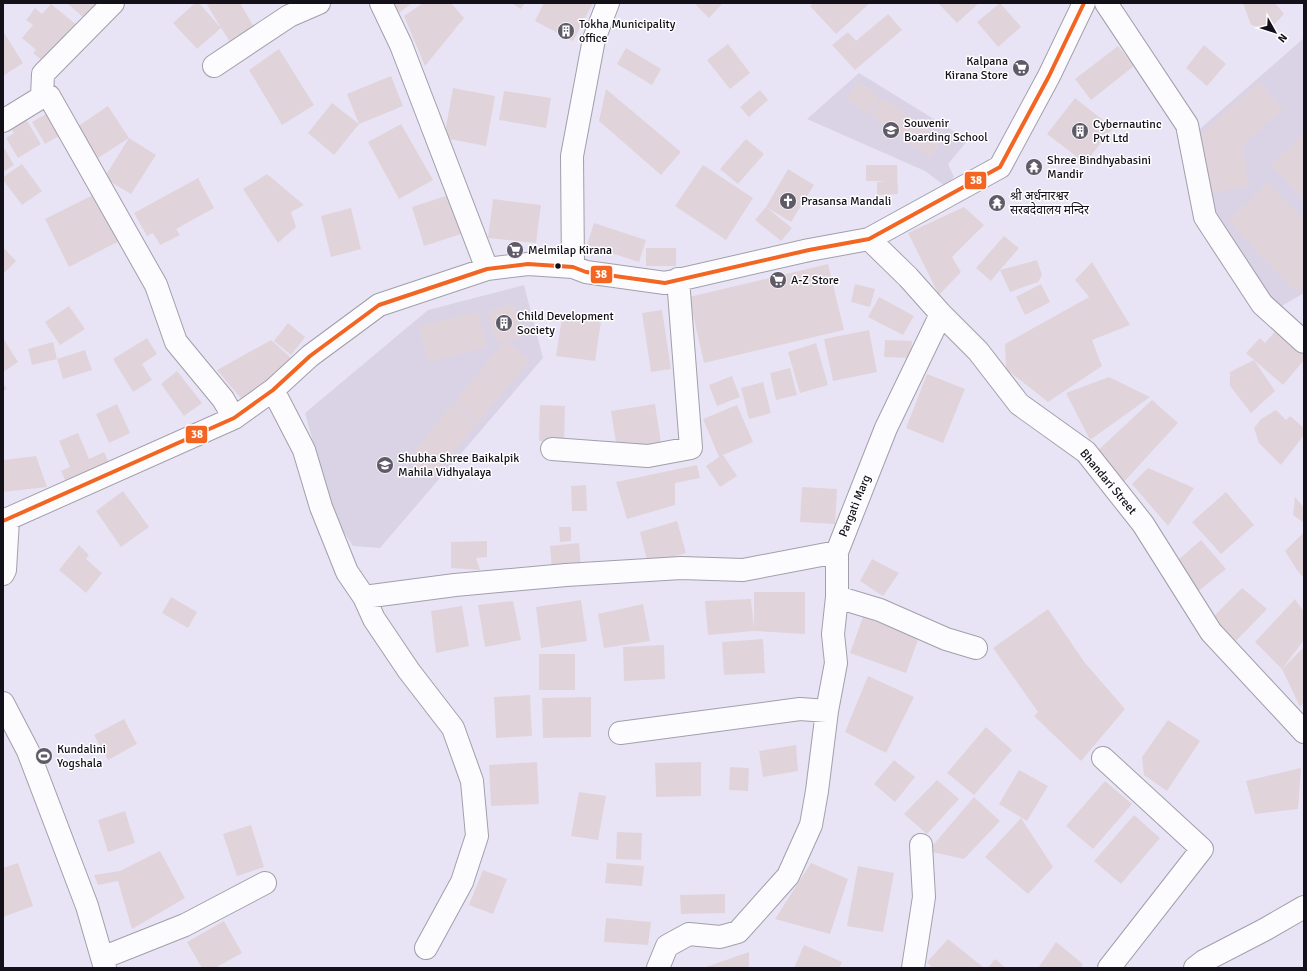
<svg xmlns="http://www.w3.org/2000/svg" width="1307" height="971" viewBox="0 0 1307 971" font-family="Signika,'Noto Sans Devanagari',sans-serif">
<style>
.education{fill:#dad3e6}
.building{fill:#e0d4da}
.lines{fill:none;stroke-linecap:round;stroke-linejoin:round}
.minor-casing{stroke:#a29fab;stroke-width:24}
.minor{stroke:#fcfbfe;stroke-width:22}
.bus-1-casing{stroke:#fff;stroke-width:7}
.bus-1{stroke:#f26522;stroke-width:4}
.bus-dot{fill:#13101a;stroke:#fff;stroke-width:1.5}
.labels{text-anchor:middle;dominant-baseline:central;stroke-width:3;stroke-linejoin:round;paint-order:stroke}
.poi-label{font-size:12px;fill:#13101a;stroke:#fff;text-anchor:start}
.street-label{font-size:12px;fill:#13101a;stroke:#fff}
.line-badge{stroke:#fff;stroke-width:1.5}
.badge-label{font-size:11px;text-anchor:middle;font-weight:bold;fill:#fff}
</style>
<rect width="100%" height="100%" fill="#e8e4f5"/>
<path class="education" d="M 1304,38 L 1304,293 L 1275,310 L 1216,227 L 1194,134 Z
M 859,73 L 968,140 L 948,164 L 954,177 L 945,186 L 925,171 L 807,119 Z
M 524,285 L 543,358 L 380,548 L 353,546 L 334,517 L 305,413 L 428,310 Z"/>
<path class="building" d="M 67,3 L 101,3 L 86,20 Z
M 195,3 L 199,3 L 221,28 L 206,3 L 240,3 L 254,27 L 230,42 L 221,28 L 197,49 L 173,23 Z
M 389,3 L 412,3 L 396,15 Z
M 423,3 L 451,3 L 464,18 L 425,66 L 404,16 Z
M 511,3 L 525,3 L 521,9 Z
M 544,3 L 593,3 L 573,41 L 535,21 Z
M 694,3 L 723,3 L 709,18 Z
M 814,3 L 870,3 L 836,34 L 810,6 Z
M 938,3 L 979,3 L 957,23 Z
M 1000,3 L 1021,27 L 998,47 L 977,22 Z
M 1243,3 L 1275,3 L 1284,14 L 1269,30 L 1251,25 Z
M 51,4 L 84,31 L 49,66 L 33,53 L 36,50 L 22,38 L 33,25 L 26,20 L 35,8 L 42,14 Z
M 888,14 L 902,30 L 855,70 L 832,45 L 848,32 L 856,41 Z
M 3,31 L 23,63 L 3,76 Z
M 728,44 L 750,73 L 730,89 L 707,60 Z
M 1204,45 L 1226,64 L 1207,86 L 1186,68 Z
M 1118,46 L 1134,66 L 1091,100 L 1075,79 Z
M 626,48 L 661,69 L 652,85 L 617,64 Z
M 279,49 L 314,105 L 282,125 L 249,70 Z
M 391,76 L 403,106 L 359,124 L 347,94 Z
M 859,81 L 880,98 L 867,115 L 846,98 Z
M 1259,82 L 1283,109 L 1242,146 L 1249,186 L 1212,193 L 1201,134 Z
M 453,88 L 495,96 L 486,146 L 444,138 Z
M 606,89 L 681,152 L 661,175 L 599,121 Z
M 760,90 L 768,100 L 749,117 L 740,107 Z
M 504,91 L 551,98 L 546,128 L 499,120 Z
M 883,98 L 943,140 L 930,158 L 871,115 Z
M 1075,98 L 1113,128 L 1085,163 L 1047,134 Z
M 332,103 L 359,124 L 334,155 L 308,133 Z
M 108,106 L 129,138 L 156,155 L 131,194 L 104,178 L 129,138 L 98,158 L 77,127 Z
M 51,111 L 64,133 L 45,144 L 32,122 Z
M 24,116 L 41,144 L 18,158 L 6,138 L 14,133 L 9,125 Z
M 401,124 L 433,180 L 399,199 L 368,142 Z
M 1304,134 L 1304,199 L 1271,165 Z
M 746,139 L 764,154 L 738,184 L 720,169 Z
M 3,146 L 14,165 L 3,172 Z
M 22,164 L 42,191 L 22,205 L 3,180 L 3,177 Z
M 703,165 L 753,198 L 726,240 L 675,206 Z
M 866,165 L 897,165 L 898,194 L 877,195 L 877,182 L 887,181 L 866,181 Z
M 788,169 L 814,185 L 791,222 L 766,207 L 792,228 L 781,241 L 755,220 L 766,207 Z
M 267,174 L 304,205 L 291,212 L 296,227 L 278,243 L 243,189 Z
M 198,178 L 214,208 L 176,229 L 180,235 L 160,245 L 153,233 L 147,236 L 134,213 Z
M 1268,182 L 1304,220 L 1304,284 L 1296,292 L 1228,221 Z
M 101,191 L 125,238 L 69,267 L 45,219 Z
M 449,195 L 461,234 L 424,246 L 412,207 Z
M 493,199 L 541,205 L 536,243 L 488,238 Z
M 964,207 L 984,225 L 952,257 L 961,272 L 939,295 L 908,233 Z
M 351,208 L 361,249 L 331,257 L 321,216 Z
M 594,223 L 646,240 L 639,262 L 587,245 Z
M 1004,236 L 1019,248 L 1000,270 L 1037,260 L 1042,275 L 1038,282 L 1010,292 L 1000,270 L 991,281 L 976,268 Z
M 3,247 L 16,261 L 3,274 Z
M 646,248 L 676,248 L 676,266 L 646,266 Z
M 1092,262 L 1130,325 L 1092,340 L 1102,366 L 1048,402 L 1006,369 L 1005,344 L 1089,297 L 1075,280 Z
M 828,264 L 844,330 L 704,363 L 689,297 Z
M 855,284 L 875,289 L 870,307 L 851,302 Z
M 1041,284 L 1050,302 L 1025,315 L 1016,297 Z
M 879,297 L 914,316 L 903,335 L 868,317 Z
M 513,304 L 521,336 L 496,343 L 488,311 Z
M 69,306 L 85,329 L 60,345 L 45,322 Z
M 662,310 L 671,369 L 651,372 L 642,313 Z
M 478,312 L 487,347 L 428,362 L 419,326 Z
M 562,317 L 601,322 L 595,361 L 556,356 Z
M 288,323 L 305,337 L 291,355 L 274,341 Z
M 1280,326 L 1304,348 L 1304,360 L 1283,385 L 1246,353 L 1260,338 L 1265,343 Z
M 869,330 L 877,372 L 833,381 L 824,339 Z
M 3,338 L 18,362 L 3,372 Z
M 147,338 L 157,354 L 142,364 L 152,380 L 133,392 L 113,359 Z
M 271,340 L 291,358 L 244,402 L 217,370 Z
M 506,340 L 530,360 L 478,422 L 454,402 Z
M 885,340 L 912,341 L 911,358 L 884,357 Z
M 53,342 L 57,359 L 32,365 L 28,349 Z
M 816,343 L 828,385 L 800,393 L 788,352 Z
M 85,350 L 92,370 L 63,379 L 57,359 Z
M 1254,360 L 1275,391 L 1251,413 L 1230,386 L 1230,372 Z
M 790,368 L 797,395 L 776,400 L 770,373 Z
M 177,371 L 202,403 L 184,416 L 161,384 Z
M 927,374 L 965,389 L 943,443 L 906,428 Z
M 732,376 L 740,397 L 717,406 L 709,385 Z
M 1109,377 L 1150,397 L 1090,440 L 1066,393 Z
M 763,382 L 771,413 L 749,419 L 741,388 Z
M 3,383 L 7,389 L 3,391 Z
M 1152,400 L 1178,423 L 1121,485 L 1093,455 Z
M 117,404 L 130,433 L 109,443 L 96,414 Z
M 453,404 L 477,424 L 431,479 L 407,459 Z
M 655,404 L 661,443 L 617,449 L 611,411 Z
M 540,405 L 565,406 L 564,442 L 539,441 Z
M 737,405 L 753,442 L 723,455 L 737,476 L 720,487 L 706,466 L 722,455 L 719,457 L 703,419 Z
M 1276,410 L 1286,420 L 1290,416 L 1304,428 L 1304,435 L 1281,465 L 1259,443 L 1254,428 L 1261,419 Z
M 78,433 L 89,459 L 104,452 L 112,470 L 69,489 L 61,471 L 70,467 L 59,441 Z
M 36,456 L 47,487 L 3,492 L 3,460 Z
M 697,465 L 700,478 L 675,483 L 675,505 L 627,519 L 616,482 Z
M 1148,468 L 1194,488 L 1168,526 L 1132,484 Z
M 586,485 L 587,511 L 572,511 L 571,486 Z
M 802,487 L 837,489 L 835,524 L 800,522 Z
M 123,491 L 149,527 L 121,547 L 96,511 Z
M 1226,492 L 1254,525 L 1221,554 L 1192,522 Z
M 1295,497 L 1304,508 L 1304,523 L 1293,515 Z
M 677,521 L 686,553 L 648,564 L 640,532 Z
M 559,527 L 571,527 L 571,541 L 560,542 Z
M 1304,532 L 1304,578 L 1297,570 L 1285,551 Z
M 1201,540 L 1226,569 L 1197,592 L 1178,560 Z
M 487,541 L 487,557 L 476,558 L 480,570 L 451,568 L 451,542 Z
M 579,543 L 581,567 L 552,570 L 550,546 Z
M 79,545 L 89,555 L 86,559 L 102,573 L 86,593 L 59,570 Z
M 872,559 L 899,573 L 883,596 L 860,581 Z
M 1242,588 L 1267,609 L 1232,645 L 1212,618 Z
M 754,592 L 805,592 L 805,634 L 754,631 L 708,635 L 705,601 L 751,599 L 754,629 Z
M 171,597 L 197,612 L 188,628 L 162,613 Z
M 1295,599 L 1304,612 L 1304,640 L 1282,669 L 1304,647 L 1304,702 L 1300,707 L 1282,669 L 1255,642 Z
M 581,600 L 587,641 L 541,648 L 536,607 Z
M 513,601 L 521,640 L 485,647 L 478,605 Z
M 643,604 L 650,641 L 604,648 L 598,614 Z
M 462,606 L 469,646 L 436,653 L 431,611 Z
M 1048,609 L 1085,663 L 1125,709 L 1081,761 L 1034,716 L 1038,712 L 993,648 Z
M 863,617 L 919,637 L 906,673 L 850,653 Z
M 763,639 L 765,673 L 724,675 L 722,642 Z
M 664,645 L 665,679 L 624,681 L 623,647 Z
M 539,654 L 575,654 L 575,690 L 539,690 Z
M 868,676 L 914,697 L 886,753 L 845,732 Z
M 530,695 L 532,736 L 496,738 L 494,697 Z
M 591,697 L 591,737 L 543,738 L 542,698 Z
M 124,719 L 137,744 L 108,760 L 94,735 Z
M 1168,720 L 1200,741 L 1167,791 L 1144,775 L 1142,757 Z
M 986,727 L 1012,750 L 974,795 L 947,773 Z
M 796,745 L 798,771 L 763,777 L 759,751 Z
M 894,760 L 915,777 L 895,802 L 874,784 Z
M 537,762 L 539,804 L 491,806 L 489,765 Z
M 701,762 L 701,796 L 656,797 L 655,763 Z
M 730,767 L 749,768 L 748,791 L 729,790 Z
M 1301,768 L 1298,809 L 1255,814 L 1246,781 Z
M 1019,770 L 1048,786 L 1027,821 L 999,804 Z
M 937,780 L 959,799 L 927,834 L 904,814 Z
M 1105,781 L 1132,804 L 1093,849 L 1066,826 Z
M 579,792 L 606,796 L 598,840 L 571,836 Z
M 974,797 L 1000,821 L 964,859 L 928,851 Z
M 125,811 L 135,843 L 108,852 L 98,820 Z
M 1134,815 L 1160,838 L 1121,884 L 1094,861 Z
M 1021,818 L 1053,867 L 1028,894 L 985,857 Z
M 251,825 L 264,867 L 237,876 L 223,834 Z
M 617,832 L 642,833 L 641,860 L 616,859 Z
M 160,851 L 185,898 L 132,929 L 118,881 L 98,885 L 94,875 L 120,871 Z
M 18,863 L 33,906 L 3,917 L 3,868 Z
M 607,863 L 644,866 L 642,886 L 605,883 Z
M 811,863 L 848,879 L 830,934 L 775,919 Z
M 858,866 L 894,873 L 883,932 L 847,926 Z
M 483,870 L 507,879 L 493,914 L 469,905 Z
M 725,894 L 725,913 L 681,914 L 680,895 Z
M 606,918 L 651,922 L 648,945 L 604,942 Z
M 224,921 L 242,953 L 215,968 L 202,968 L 187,942 Z
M 948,939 L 983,967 L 982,968 L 932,968 L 927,962 Z
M 1056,942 L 1083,964 L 1081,968 L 1038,968 Z
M 804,945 L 842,962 L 839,968 L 794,968 Z
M 749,952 L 749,968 L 703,968 Z
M 995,959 L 1006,968 L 988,968 Z"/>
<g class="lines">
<g class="minor-casing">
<path id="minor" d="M 381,3 L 401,45 L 487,269
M 1106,3 L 1187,125 L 1205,217 L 1262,304 L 1304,342
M 214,66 L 289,16 L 319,3
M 42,94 L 49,96 L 156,285 L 176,342 L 223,399 L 234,418
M 3,121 L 42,97 L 43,74 L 113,3
M 869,239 L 908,277 L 941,314 L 978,351 L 1019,404 L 1086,452 L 1143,524 L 1211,632 L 1304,732
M 573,267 L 572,156 L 594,39 L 608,3
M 273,390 L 304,450 L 321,507 L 347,572 L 364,597 L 374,619 L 409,671 L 453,728 L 472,781 L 477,836 L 462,882 L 426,948
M 552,449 L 648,456 L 691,448 L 678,279
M 3,519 L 8,520 L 5,570 L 3,574
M 3,521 L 234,418 L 273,390 L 310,356 L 379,305 L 487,269 L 528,264 L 573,267 L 586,272 L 665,283 L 809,250 L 869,239 L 1000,167 L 1049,76 L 1084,3
M 364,597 L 455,585 L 566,575 L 681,568 L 743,570 L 837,552
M 837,597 L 880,610 L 946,639 L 976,648
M 3,703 L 28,751 L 87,906 L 105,968
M 620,733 L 800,709 L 827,711
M 1103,758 L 1202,849 L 1109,968
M 102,958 L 185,925 L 265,883
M 658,968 L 667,946 L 689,934 L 720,937 L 738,932 L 788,876 L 811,825 L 817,791 L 827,711 L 836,663 L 833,634 L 837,597 L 837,552 L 886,428 L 941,314
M 913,968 L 924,897 L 921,845
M 1195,968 L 1204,961 L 1264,930 L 1304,907"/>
</g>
<use href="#minor" class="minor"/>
<g class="bus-1-casing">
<path id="bus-1" d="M 3,521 L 234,418 L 273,390 L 310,356 L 379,305 L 487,269 L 528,264 L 573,267 L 586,272 L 665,283 L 809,250 L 869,239 L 1000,167 L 1049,76 L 1084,3"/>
</g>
<use href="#bus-1" class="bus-1"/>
</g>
<defs>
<g id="building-disc" transform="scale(0.9)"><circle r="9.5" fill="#5e5a67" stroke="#fff"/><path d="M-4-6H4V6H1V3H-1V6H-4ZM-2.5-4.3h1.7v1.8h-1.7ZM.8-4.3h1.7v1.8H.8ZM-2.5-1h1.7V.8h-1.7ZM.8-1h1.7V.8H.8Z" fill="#fff"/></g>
<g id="supermarket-disc" transform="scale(0.9)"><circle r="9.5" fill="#5e5a67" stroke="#fff"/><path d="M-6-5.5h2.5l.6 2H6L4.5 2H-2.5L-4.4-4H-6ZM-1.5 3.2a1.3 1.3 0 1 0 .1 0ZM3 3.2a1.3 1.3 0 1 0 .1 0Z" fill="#fff"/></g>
<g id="school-disc" transform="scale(0.9)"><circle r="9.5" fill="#5e5a67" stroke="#fff"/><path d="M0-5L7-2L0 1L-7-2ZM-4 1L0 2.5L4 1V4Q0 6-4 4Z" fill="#fff"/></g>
<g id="temple-disc" transform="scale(0.9)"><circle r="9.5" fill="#5e5a67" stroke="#fff"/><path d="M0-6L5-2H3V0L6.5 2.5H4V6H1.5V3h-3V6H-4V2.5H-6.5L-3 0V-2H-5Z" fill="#fff"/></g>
<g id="church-disc" transform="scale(0.9)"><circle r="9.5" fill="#5e5a67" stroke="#fff"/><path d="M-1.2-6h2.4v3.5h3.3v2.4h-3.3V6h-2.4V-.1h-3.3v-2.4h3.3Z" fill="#fff"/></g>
<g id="stadium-disc" transform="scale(0.9)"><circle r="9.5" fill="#5e5a67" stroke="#fff"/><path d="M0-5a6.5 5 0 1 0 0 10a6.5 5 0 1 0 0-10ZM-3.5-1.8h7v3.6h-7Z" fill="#fff"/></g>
</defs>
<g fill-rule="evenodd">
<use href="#building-disc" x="566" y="31"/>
<use href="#supermarket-disc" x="1021" y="68"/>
<use href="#school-disc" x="891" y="130"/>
<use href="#building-disc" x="1080" y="131"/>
<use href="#temple-disc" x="1034" y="167"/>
<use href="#church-disc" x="788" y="201"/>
<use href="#temple-disc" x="997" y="203"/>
<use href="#supermarket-disc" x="515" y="250"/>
<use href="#supermarket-disc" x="778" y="280"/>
<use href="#building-disc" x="504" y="323"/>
<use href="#school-disc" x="385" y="465"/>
<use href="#stadium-disc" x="44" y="756"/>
</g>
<circle class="bus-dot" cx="558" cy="266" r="3.5"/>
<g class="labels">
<g class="poi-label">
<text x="579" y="24">Tokha Municipality<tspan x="579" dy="14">office</tspan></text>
<text x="1008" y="61" text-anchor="end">Kalpana<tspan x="1008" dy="14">Kirana Store</tspan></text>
<text x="904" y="123">Souvenir<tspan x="904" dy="14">Boarding School</tspan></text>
<text x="1093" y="124">Cybernautinc<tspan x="1093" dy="14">Pvt Ltd</tspan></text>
<text x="1047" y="160">Shree Bindhyabasini<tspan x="1047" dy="14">Mandir</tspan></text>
<text x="1010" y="196">श्री अर्धनारश्वर<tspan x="1010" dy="14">सरबदेवालय मन्दिर</tspan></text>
<text x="801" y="201">Prasansa Mandali</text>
<text x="528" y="250">Melmilap Kirana</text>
<text x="791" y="280">A-Z Store</text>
<text x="517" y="316">Child Development<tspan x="517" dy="14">Society</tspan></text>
<text x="398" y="458">Shubha Shree Baikalpik<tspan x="398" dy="14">Mahila Vidhyalaya</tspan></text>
<text x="57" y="749">Kundalini<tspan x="57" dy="14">Yogshala</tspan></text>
</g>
<g class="street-label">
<text transform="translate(1108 482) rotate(50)">Bhandari Street</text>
<text transform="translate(855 506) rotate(-68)">Pargati Marg</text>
</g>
</g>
<g class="line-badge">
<rect x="964" y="171" width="23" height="19" rx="4" fill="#f26522"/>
<rect x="590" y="265" width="23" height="19" rx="4" fill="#f26522"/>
<rect x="185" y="425" width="23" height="19" rx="4" fill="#f26522"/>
</g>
<g class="badge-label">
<text x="976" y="184">38</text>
<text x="601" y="278">38</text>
<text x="197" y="438">38</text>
</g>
<rect width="1307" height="971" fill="none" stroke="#13101a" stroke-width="8"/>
<g transform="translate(1275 32) rotate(129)" stroke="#ffffff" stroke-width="3" paint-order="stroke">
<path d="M0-3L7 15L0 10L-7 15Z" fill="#13101a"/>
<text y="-6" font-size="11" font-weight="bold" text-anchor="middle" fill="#13101a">N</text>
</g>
</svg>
